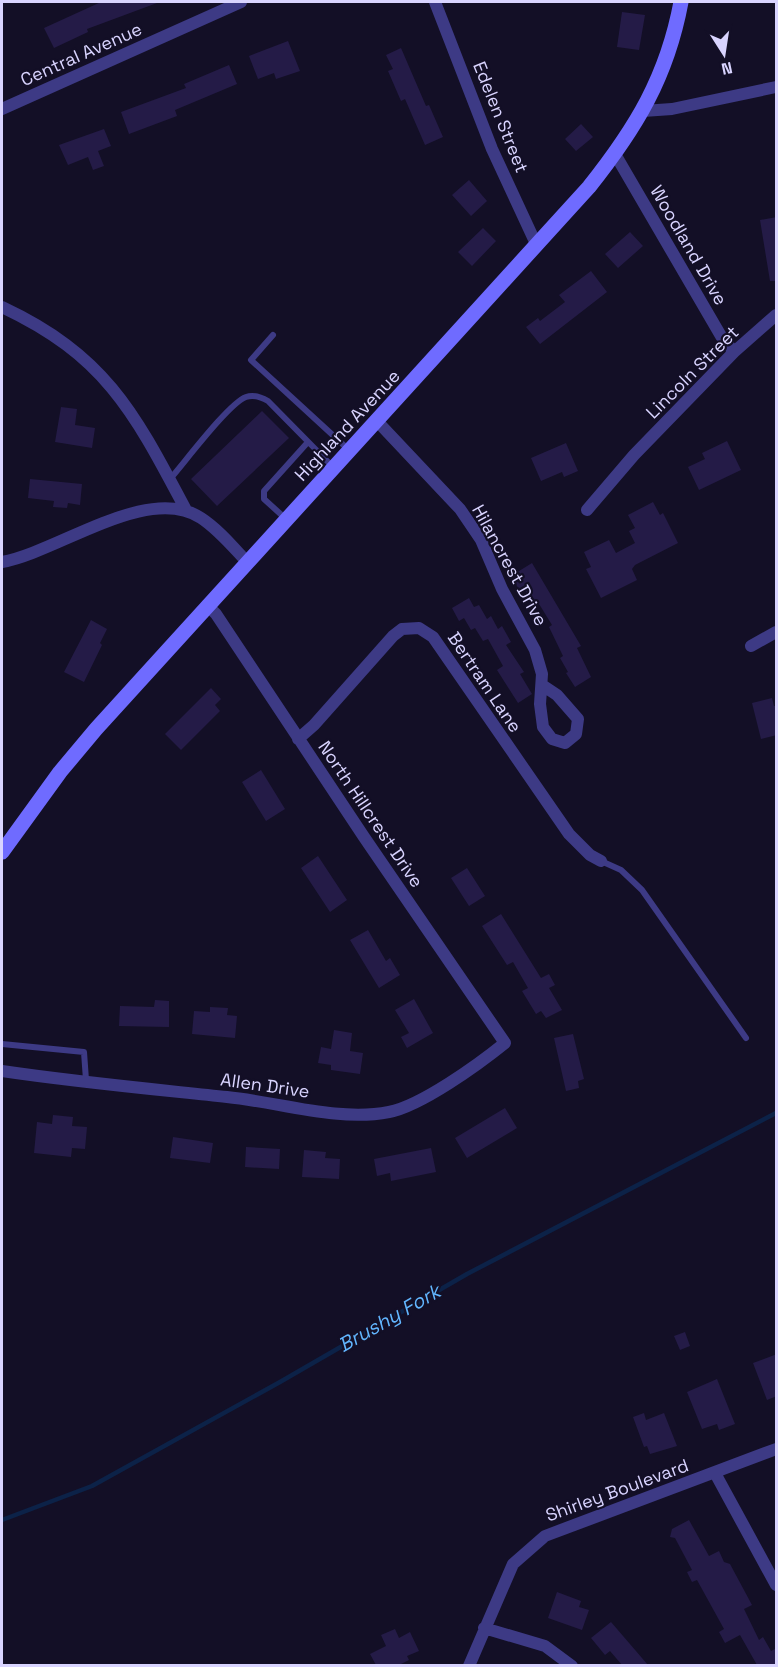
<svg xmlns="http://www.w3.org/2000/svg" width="778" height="1667" viewBox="0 0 778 1667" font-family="'Space Grotesk',sans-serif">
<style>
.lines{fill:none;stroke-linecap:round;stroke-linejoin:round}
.stream{stroke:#0c2248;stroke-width:4.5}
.building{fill:#241b47}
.lane{stroke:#3d3a85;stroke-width:6}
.street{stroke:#3d3a85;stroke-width:12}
.secondary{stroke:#6f6bff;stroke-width:15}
.labels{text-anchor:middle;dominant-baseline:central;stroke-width:4.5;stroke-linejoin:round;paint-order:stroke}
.street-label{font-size:18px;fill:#d9d4ff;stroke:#130f26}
.water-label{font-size:20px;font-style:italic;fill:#62b6ff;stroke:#130f26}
</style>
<rect width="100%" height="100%" fill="#130f26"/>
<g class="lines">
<path class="stream" d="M 2,1520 L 92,1486 L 280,1382 L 467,1274 L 776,1113"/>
</g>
<path class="building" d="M 101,2 L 157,3 L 87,29 L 88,32 L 54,48 L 44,28 Z
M 622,12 L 645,15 L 639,50 L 617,47 Z
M 288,41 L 300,71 L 276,79 L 274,73 L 258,79 L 249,56 Z
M 401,48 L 426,106 L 429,105 L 443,137 L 425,145 L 405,99 L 401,101 L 388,71 L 393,69 L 386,55 Z
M 229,65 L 237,84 L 175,110 L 177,116 L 129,134 L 121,112 L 186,88 L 184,84 Z
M 581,124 L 593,137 L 576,151 L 565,139 Z
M 104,129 L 111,146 L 98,151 L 104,166 L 93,170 L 88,157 L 68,165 L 59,145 Z
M 469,180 L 487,201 L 471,216 L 452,195 Z
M 777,217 L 777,281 L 770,281 L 760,220 Z
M 483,228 L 496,241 L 472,266 L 458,252 Z
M 630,232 L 643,246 L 618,268 L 605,254 Z
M 591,271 L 607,292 L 540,344 L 526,327 L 538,318 L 540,321 L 565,302 L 559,295 Z
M 61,407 L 77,409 L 75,425 L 95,428 L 92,448 L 55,442 Z
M 262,411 L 289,438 L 217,506 L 191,479 Z
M 727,441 L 741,470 L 699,490 L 688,467 L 705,459 L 702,453 Z
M 566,443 L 578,471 L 564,477 L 562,472 L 541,481 L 531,458 Z
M 30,479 L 82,484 L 80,505 L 68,503 L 67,508 L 53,507 L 54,501 L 28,498 Z
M 653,502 L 660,515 L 663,513 L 678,543 L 635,565 L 632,569 L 637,580 L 601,598 L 586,569 L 591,567 L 584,552 L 609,540 L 616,553 L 635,543 L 629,531 L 635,528 L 628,515 Z
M 532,563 L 581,646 L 577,648 L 591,677 L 575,687 L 566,673 L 568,672 L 560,658 L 563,656 L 549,627 L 552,625 L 536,599 L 532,602 L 524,589 L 520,591 L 511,576 Z
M 469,598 L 474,607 L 479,605 L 487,619 L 491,616 L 498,629 L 502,626 L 511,642 L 506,645 L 524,672 L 520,674 L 532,694 L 518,703 L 497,670 L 503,666 L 488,639 L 483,641 L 475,628 L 471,630 L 464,618 L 459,621 L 452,608 Z
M 91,620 L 107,629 L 100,643 L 102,645 L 84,682 L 64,672 Z
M 211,688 L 221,699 L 215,705 L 220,711 L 181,750 L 165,734 Z
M 772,698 L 774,706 L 777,706 L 777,735 L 761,739 L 752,703 Z
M 261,770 L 285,809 L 266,821 L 242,782 Z
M 318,856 L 347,900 L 330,912 L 301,868 Z
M 467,868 L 485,896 L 469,906 L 451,878 Z
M 501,914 L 541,978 L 549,974 L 555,985 L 549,988 L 562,1010 L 546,1018 L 541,1011 L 536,1014 L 522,991 L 528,988 L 513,962 L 507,965 L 482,926 Z
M 368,930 L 386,961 L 390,958 L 400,975 L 379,988 L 350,940 Z
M 414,999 L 433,1033 L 407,1048 L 401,1037 L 409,1033 L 395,1010 Z
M 155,1000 L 169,1001 L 169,1027 L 119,1026 L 120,1006 L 154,1007 Z
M 210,1007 L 228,1008 L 227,1015 L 237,1016 L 235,1038 L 192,1034 L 194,1011 L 210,1012 Z
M 334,1030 L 352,1033 L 350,1051 L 363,1053 L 360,1074 L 331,1070 L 331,1065 L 318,1063 L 321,1047 L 331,1049 Z
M 573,1034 L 584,1079 L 578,1081 L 579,1088 L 566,1091 L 554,1038 Z
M 505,1108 L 517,1128 L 467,1158 L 455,1138 Z
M 53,1115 L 73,1117 L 72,1126 L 87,1127 L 85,1149 L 72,1148 L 71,1157 L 34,1153 L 37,1122 L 52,1124 Z
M 173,1137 L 213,1143 L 210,1163 L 170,1158 Z
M 246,1147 L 280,1149 L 279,1169 L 245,1167 Z
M 431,1148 L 436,1172 L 391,1181 L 390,1173 L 377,1176 L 374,1159 Z
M 304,1150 L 326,1152 L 325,1158 L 340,1159 L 339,1179 L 302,1177 Z
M 685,1332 L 690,1346 L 680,1350 L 674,1336 Z
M 777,1354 L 777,1396 L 767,1400 L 753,1363 Z
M 717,1379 L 735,1424 L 719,1430 L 717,1424 L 702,1429 L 687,1392 Z
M 644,1413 L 646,1420 L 664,1413 L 677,1446 L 650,1454 L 647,1446 L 644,1447 L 633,1417 Z
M 689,1520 L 709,1556 L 719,1551 L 724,1562 L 730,1564 L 752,1605 L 744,1609 L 759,1640 L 763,1637 L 771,1651 L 777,1648 L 777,1665 L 757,1665 L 740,1635 L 725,1643 L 719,1632 L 724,1629 L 697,1580 L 692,1582 L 687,1572 L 692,1570 L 675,1538 L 670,1537 L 672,1529 Z
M 557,1592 L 581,1601 L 579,1607 L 589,1610 L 582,1630 L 548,1618 Z
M 611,1622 L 648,1665 L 622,1665 L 610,1651 L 605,1655 L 591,1638 Z
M 395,1629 L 399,1638 L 410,1632 L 419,1651 L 407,1656 L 409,1660 L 399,1665 L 376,1665 L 370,1654 L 386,1646 L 381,1635 Z"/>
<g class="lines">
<path class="lane" d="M 273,335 L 251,360 L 349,450
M 170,479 C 185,462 229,403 246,397 C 254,394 261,397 268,401 L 334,468
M 286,519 L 264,499 L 264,491 L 308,442
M 601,861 L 621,870 L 642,890 L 746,1038
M 2,1044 L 84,1052 L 86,1080"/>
<path class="street" d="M 435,2 L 492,149 L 537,246
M 2,109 L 241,2
M 643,111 L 672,109 L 776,87
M 615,154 L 721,336 L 734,352
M 2,307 C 106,356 134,412 186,510
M 377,421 L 460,509 L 481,540 L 502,589 L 535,650 L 542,674 L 540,704 L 543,727 L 552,739 L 565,743 L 576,734 L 578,719 L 557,695 L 542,685
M 587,510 L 634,455 L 734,352 L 776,315
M 2,562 C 58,552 148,483 201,518 C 218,529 233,547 247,562
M 751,646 L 776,632
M 298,739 L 314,725 L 393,636 L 402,629 L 419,628 L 433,637 L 569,834 L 590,855 L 601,861
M 2,1071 C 76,1082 152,1089 227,1097 C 278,1102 338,1122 389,1112 C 421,1106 479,1064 505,1043 L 364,837 L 216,614 L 207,605
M 715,1473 L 776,1585
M 484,1628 L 545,1646 L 572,1666
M 469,1666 L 513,1564 L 545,1536 L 776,1449"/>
<path class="secondary" d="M 2,852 L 60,772 L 96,729 L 589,187 C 636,128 667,77 681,2"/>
</g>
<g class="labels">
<g class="street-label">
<text transform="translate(81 54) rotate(-24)">Central Avenue</text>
<text transform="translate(501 117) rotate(68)">Edelen Street</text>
<text transform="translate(689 245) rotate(60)">Woodland Drive</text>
<text transform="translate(692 372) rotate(-45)">Lincoln Street</text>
<text transform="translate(347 425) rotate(-47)">Highland Avenue</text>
<text transform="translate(510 565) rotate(61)">Hilancrest Drive</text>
<text transform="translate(485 682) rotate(56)">Bertram Lane</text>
<text transform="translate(371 814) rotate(56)">North Hillcrest Drive</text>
<text transform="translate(265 1085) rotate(8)">Allen Drive</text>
<text transform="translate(617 1490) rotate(-20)">Shirley Boulevard</text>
</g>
<g class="water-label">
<text transform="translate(389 1318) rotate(-30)">Brushy Fork</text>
</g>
</g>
<rect width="778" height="1667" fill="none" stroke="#d9d4ff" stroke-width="6"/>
<g transform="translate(724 54) rotate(168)" stroke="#130f26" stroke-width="4.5" paint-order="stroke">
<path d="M0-4.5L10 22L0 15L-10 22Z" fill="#d9d4ff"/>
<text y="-9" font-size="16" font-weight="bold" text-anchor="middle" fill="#d9d4ff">N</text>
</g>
</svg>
